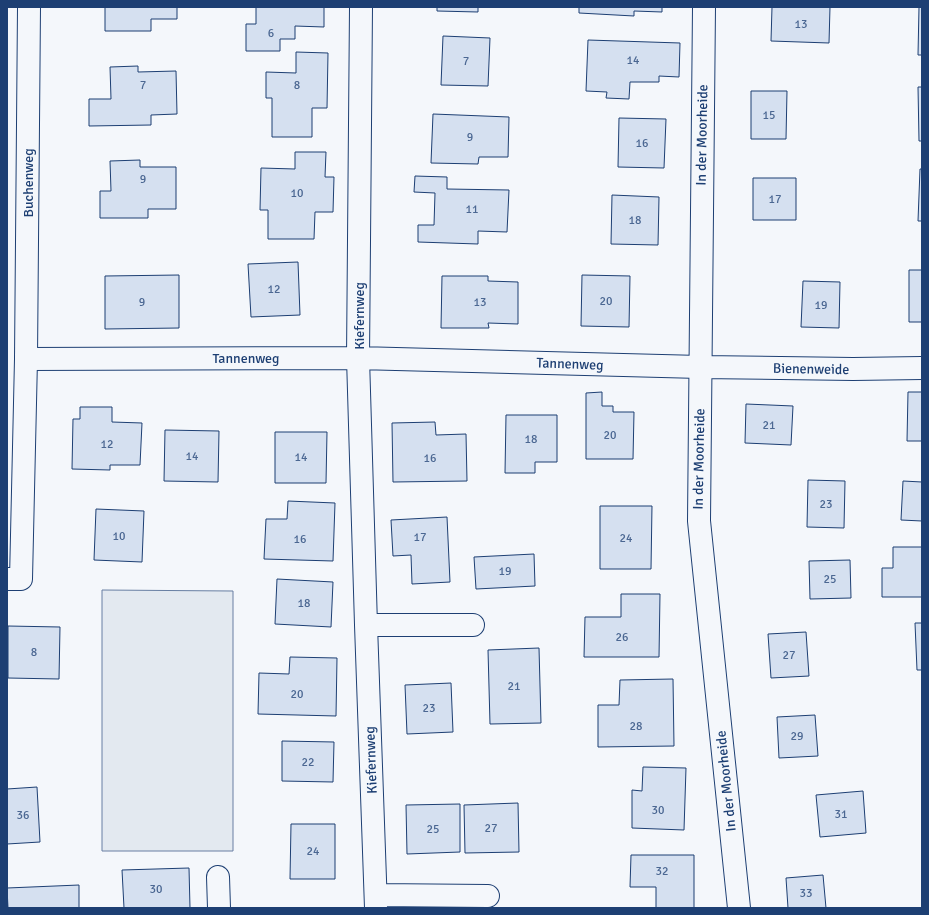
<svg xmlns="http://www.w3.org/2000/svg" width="929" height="915" viewBox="0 0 929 915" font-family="Signika,sans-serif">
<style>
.green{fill:#e3e9f0;stroke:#687fa3}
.building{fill:#d5e0f0;stroke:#1d3f73}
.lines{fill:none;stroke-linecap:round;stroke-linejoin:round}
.minor-casing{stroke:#1d3f73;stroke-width:24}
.minor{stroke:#f4f7fb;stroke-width:22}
.labels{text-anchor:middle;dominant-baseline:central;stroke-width:3;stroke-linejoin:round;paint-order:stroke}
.number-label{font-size:12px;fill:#4b6792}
.street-label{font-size:14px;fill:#1d3f73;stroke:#f4f7fb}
</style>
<rect width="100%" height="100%" fill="#f4f7fb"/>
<path class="green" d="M 102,590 L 233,591 L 233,851 L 102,851 Z"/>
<path class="building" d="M 105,7 L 177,7 L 177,19 L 151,19 L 151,31 L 105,31 Z
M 256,7 L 324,7 L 324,27 L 295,26 L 295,39 L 280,39 L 280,51 L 246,51 L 246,24 L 256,24 Z
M 437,7 L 478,7 L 478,12 L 437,11 Z
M 579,7 L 662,7 L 662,12 L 634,11 L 634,16 L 579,13 Z
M 772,7 L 830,7 L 829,43 L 771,41 Z
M 919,7 L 922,7 L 922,55 L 918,55 Z
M 443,36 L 490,38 L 488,86 L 441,85 Z
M 588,40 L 680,43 L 679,77 L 659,76 L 659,82 L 630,82 L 629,99 L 606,98 L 607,92 L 586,91 Z
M 296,52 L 328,53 L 327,108 L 312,108 L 312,137 L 272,137 L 272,98 L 266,98 L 266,72 L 296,73 Z
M 138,66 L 138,72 L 176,71 L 177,114 L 151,115 L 151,125 L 89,126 L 89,99 L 111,99 L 110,67 Z
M 918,87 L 922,87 L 922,141 L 919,141 Z
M 751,91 L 787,91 L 786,139 L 751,139 Z
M 433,114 L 509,117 L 508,157 L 479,157 L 478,164 L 431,163 Z
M 619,118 L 666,119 L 664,168 L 618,167 Z
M 295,152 L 326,152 L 325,177 L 334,177 L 333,212 L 315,212 L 314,239 L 268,239 L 268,210 L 260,210 L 261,168 L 295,169 Z
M 140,160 L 140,167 L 176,167 L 176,209 L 148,209 L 148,218 L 100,218 L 100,191 L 111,191 L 110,161 Z
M 920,169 L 922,169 L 922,221 L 918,221 Z
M 415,176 L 447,177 L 447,189 L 509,190 L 507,232 L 478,231 L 478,244 L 418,242 L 418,225 L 434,225 L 435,193 L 414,192 Z
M 753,178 L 796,178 L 796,220 L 753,220 Z
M 612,195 L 659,197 L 658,245 L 611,244 Z
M 298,262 L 300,315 L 251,317 L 248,264 Z
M 909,270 L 922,270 L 922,322 L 909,322 Z
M 179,275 L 179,328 L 105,329 L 105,276 Z
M 582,275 L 630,276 L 629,327 L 581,326 Z
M 442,276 L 488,276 L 488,281 L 518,282 L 518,324 L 488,323 L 489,328 L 441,328 Z
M 803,281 L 840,282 L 839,328 L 801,327 Z
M 602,392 L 602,406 L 613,406 L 613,412 L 634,412 L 633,459 L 586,459 L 586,393 Z
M 908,392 L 922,392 L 922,441 L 907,441 Z
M 746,404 L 793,406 L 791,445 L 745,443 Z
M 80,407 L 112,407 L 112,422 L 142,423 L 140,465 L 110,465 L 110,470 L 72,469 L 73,419 L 80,419 Z
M 506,415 L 557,415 L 557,462 L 535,462 L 535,473 L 505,473 Z
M 435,422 L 436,435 L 466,434 L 467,481 L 393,482 L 392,423 Z
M 165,430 L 219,431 L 218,482 L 164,481 Z
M 275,432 L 327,432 L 326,483 L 275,483 Z
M 808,480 L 845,481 L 844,528 L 807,527 Z
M 903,481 L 922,482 L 922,521 L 901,520 Z
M 288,501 L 335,503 L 333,561 L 264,559 L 266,519 L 287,519 Z
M 600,506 L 652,506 L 651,569 L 600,569 Z
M 96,509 L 144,511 L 142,562 L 94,560 Z
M 447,517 L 450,582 L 412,584 L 411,555 L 393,556 L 391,520 Z
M 893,547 L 922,547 L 922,597 L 882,597 L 882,568 L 893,568 Z
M 534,554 L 535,586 L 476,589 L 474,557 Z
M 850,560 L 851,598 L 810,599 L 809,561 Z
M 277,579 L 333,582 L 331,627 L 275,624 Z
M 621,594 L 660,594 L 659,657 L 584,657 L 585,617 L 621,617 Z
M 915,623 L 922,623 L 922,670 L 917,670 Z
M 8,626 L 60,627 L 59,679 L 8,678 Z
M 806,632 L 809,676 L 771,678 L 768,634 Z
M 539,648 L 541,723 L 490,724 L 488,650 Z
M 290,657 L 337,658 L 336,716 L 258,714 L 259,673 L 289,674 Z
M 673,679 L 674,746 L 598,747 L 598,705 L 619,705 L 620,680 Z
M 451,683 L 453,732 L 407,734 L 405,685 Z
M 815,715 L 818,756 L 779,758 L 777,717 Z
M 282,741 L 334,742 L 333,782 L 282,781 Z
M 643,767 L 686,768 L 684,830 L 632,828 L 632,790 L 642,791 Z
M 37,787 L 40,842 L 7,844 L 7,789 Z
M 863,791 L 866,833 L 820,837 L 816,795 Z
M 518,803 L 519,852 L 465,853 L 464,805 Z
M 460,804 L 460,852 L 407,854 L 406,805 Z
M 291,824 L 335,824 L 335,879 L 290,879 Z
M 631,855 L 694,855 L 694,908 L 656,908 L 656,887 L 630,887 Z
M 189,868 L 190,908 L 124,908 L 122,870 Z
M 823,875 L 826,908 L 788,908 L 786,878 Z
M 79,885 L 79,908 L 8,908 L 7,888 Z"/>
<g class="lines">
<g class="minor-casing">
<path id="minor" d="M 361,7 L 358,358 L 366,625 L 376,908
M 704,7 L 699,521 L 739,908
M 26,359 L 358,358 L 700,367 L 853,369 L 922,368
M 7,579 L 21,579 L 26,359 L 29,7
M 366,625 L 473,625
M 218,877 L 219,908
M 376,895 L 488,896"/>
</g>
<use href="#minor" class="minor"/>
</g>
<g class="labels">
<g class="number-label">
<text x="801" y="24">13</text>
<text x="271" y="33">6</text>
<text x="633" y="60">14</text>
<text x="466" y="61">7</text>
<text x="143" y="85">7</text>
<text x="297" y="85">8</text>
<text x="769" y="115">15</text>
<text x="470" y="137">9</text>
<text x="642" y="143">16</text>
<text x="143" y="179">9</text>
<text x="297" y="193">10</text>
<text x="775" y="199">17</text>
<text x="472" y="209">11</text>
<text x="635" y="220">18</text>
<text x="274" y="289">12</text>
<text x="606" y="301">20</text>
<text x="142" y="302">9</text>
<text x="480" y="302">13</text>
<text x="821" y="305">19</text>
<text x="769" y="425">21</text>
<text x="610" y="435">20</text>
<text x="531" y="439">18</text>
<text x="107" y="444">12</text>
<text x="192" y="456">14</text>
<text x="301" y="457">14</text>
<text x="430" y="458">16</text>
<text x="826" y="504">23</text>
<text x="119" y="536">10</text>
<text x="420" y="537">17</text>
<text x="626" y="538">24</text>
<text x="300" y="539">16</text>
<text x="505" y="571">19</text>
<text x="830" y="579">25</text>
<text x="304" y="603">18</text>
<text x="622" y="637">26</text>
<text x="34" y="652">8</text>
<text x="789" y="655">27</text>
<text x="514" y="686">21</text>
<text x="297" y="694">20</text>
<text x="429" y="708">23</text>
<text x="636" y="726">28</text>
<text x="797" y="736">29</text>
<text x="308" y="762">22</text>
<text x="658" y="810">30</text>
<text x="841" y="814">31</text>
<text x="23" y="815">36</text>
<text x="491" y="828">27</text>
<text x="433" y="829">25</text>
<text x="313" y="851">24</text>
<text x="662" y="871">32</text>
<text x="156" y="889">30</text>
<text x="806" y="893">33</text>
</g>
<g class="street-label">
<text transform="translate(702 135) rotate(-89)">In der Moorheide</text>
<text transform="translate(28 183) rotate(-90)">Buchenweg</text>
<text transform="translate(359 316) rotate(-90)">Kiefernweg</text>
<text x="246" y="358">Tannenweg</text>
<text transform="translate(570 364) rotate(2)">Tannenweg</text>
<text transform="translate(811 369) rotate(1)">Bienenweide</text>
<text transform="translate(699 459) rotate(-89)">In der Moorheide</text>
<text transform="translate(371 760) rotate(-92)">Kiefernweg</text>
<text transform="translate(726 781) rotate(-96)">In der Moorheide</text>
</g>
</g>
<rect width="929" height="915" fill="none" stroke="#1d3f73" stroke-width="16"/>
</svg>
